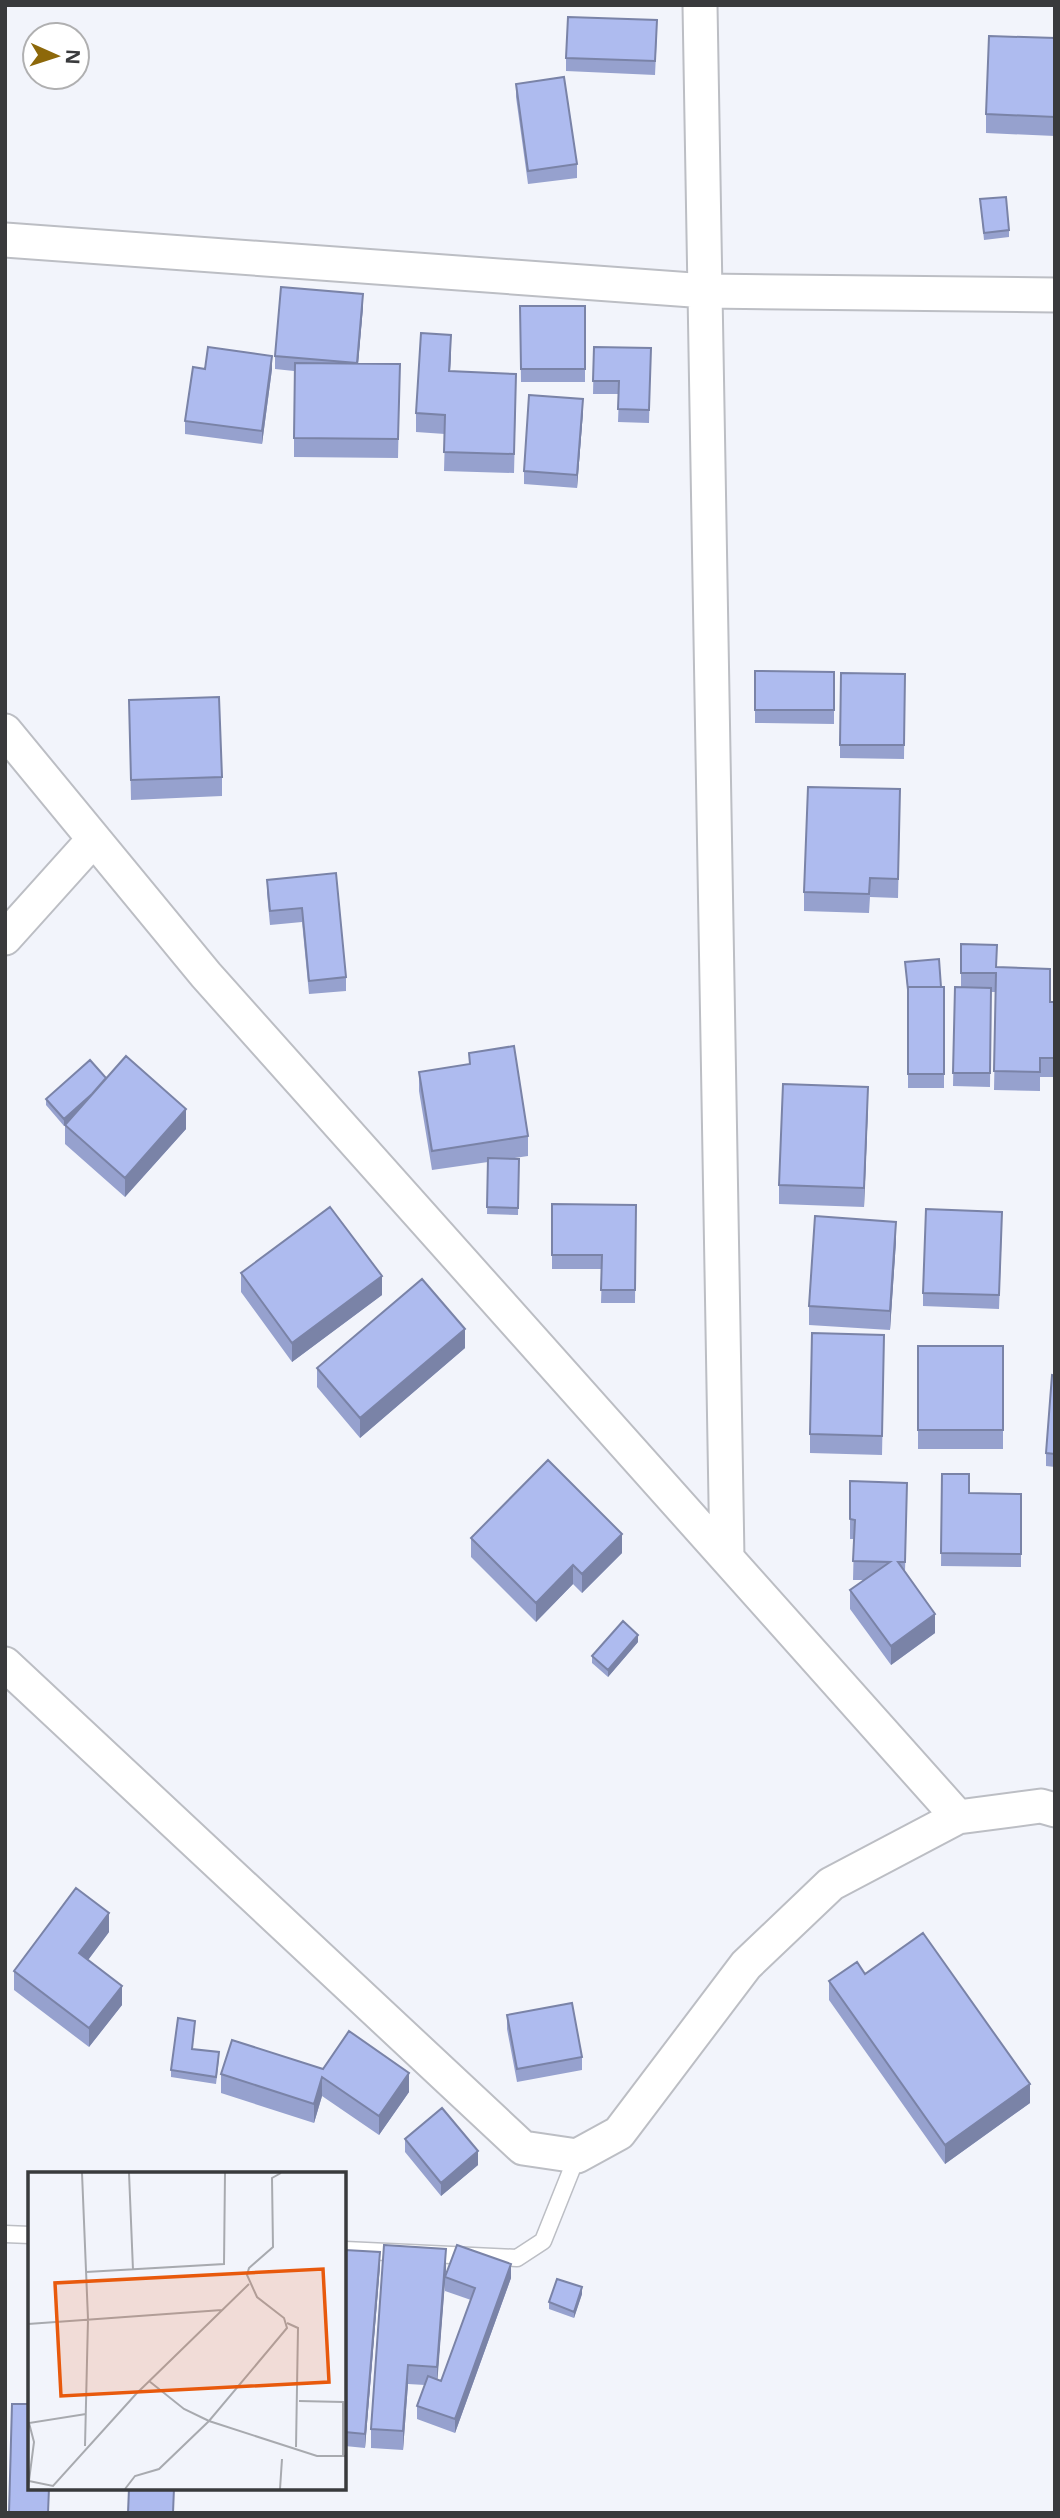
<svg xmlns="http://www.w3.org/2000/svg" width="1060" height="2518" viewBox="0 0 1060 2518" font-family="'Noto Sans',sans-serif">
<style>
.lines{fill:none;stroke-linecap:round;stroke-linejoin:round}
.lane-casing{stroke:#bcbec4;stroke-width:19}
.street-casing{stroke:#bcbec4;stroke-width:37}
.lane{stroke:#fff;stroke-width:16}
.street{stroke:#fff;stroke-width:33}
.wall{fill:#96a1ce}
.shaded-wall{fill:#7a83a7}
.building{fill:#aebbef;stroke:#7a83a7;stroke-width:2}
.inset-road{fill:none;stroke:#a8aaaf;stroke-width:2}
.view{fill:#e8590c;fill-opacity:0.15;stroke:#e8590c;stroke-width:3.5}
.inset-edge{fill:none;stroke:#393a3c;stroke-width:3.5}
</style>
<rect width="100%" height="100%" fill="#f2f4fb"/>
<g class="lines">
<g class="lane-casing">
<path id="lane" d="M 5,2234 L 30,2235
M 345,2250 L 517,2258 L 543,2241 L 577,2156"/>
</g>
<g class="street-casing">
<path id="street" d="M 700,5 L 727,1558
M 5,240 L 706,291 L 1055,295
M 5,731 L 206,975 L 958,1817
M 5,938 L 94,839
M 5,1664 L 523,2148 L 577,2156 L 619,2133 L 746,1965 L 831,1884 L 958,1817 L 1041,1806 L 1055,1810"/>
</g>
<use href="#lane" class="lane"/>
<use href="#street" class="street"/>
</g>
<path class="wall" d="M 657,33 L 655,75 L 566,71 L 566,58 Z
M 1055,38 L 1055,136 L 986,133 L 986,114 Z
M 516,84 L 577,164 L 577,178 L 528,184 L 516,97 Z
M 980,199 L 1009,230 L 1009,237 L 984,240 Z
M 520,306 L 585,306 L 585,382 L 521,382 Z
M 363,307 L 358,363 L 400,364 L 398,458 L 294,457 L 294,371 L 275,369 L 275,356 Z
M 594,347 L 651,348 L 649,423 L 618,422 L 619,394 L 593,394 Z
M 451,354 L 450,371 L 516,393 L 514,473 L 444,471 L 445,434 L 416,432 L 416,413 Z
M 205,369 L 272,369 L 262,444 L 185,434 L 185,421 Z
M 583,412 L 577,488 L 524,484 L 524,471 Z
M 755,671 L 834,672 L 834,724 L 755,723 Z
M 905,674 L 904,759 L 840,758 L 840,745 Z
M 129,700 L 222,777 L 222,796 L 131,800 Z
M 900,808 L 898,898 L 870,897 L 869,913 L 804,911 L 804,892 Z
M 336,873 L 346,977 L 346,991 L 309,994 L 302,922 L 270,925 L 267,893 L 267,880 Z
M 961,944 L 1050,1002 L 1055,1002 L 1055,1077 L 1040,1077 L 1040,1091 L 994,1090 L 996,992 L 991,992 L 990,1087 L 953,1086 L 955,987 L 961,987 Z
M 905,962 L 941,987 L 944,987 L 944,1088 L 908,1088 L 908,997 Z
M 469,1053 L 528,1136 L 528,1156 L 508,1159 L 519,1159 L 518,1215 L 487,1214 L 488,1162 L 432,1170 L 419,1091 L 419,1072 L 469,1064 Z
M 106,1078 L 186,1129 L 125,1197 L 65,1144 L 65,1125 L 64,1126 L 46,1105 L 46,1099 Z
M 868,1106 L 864,1207 L 779,1204 L 779,1185 Z
M 552,1204 L 636,1205 L 635,1303 L 601,1303 L 602,1269 L 552,1269 Z
M 1002,1225 L 999,1309 L 923,1306 L 923,1293 Z
M 896,1241 L 890,1330 L 809,1325 L 809,1306 Z
M 241,1273 L 382,1295 L 292,1362 L 241,1292 Z
M 918,1346 L 1003,1346 L 1003,1449 L 918,1449 Z
M 465,1348 L 360,1438 L 317,1387 L 317,1368 Z
M 884,1354 L 882,1455 L 810,1453 L 810,1434 Z
M 1055,1376 L 1055,1467 L 1046,1466 L 1046,1453 Z
M 942,1474 L 969,1493 L 1021,1494 L 1021,1567 L 941,1566 Z
M 850,1481 L 907,1483 L 905,1572 L 935,1633 L 891,1665 L 850,1609 L 850,1590 L 864,1580 L 853,1580 L 854,1539 L 850,1539 Z
M 471,1538 L 622,1553 L 582,1593 L 573,1584 L 536,1622 L 471,1557 Z
M 638,1642 L 608,1677 L 592,1663 L 592,1656 Z
M 109,1932 L 88,1960 L 122,2005 L 89,2047 L 14,1990 L 14,1971 Z
M 829,1981 L 1030,2103 L 945,2164 L 829,2000 Z
M 507,2015 L 582,2057 L 582,2070 L 517,2082 L 507,2029 Z
M 195,2028 L 192,2049 L 219,2059 L 216,2084 L 171,2077 L 171,2070 Z
M 323,2069 L 409,2092 L 379,2135 L 322,2096 L 314,2123 L 221,2093 L 221,2074 Z
M 405,2139 L 478,2165 L 441,2196 L 405,2152 Z
M 345,2250 L 380,2266 L 365,2448 L 345,2446 Z
M 446,2269 L 437,2380 L 441,2381 L 471,2300 L 445,2291 L 445,2277 L 511,2278 L 455,2433 L 417,2419 L 417,2406 L 425,2385 L 408,2384 L 403,2450 L 371,2448 L 371,2429 Z
M 582,2294 L 574,2318 L 549,2309 L 549,2302 Z"/>
<path class="shaded-wall" d="M 363,294 L 363,307 L 357,377 L 357,363 Z
M 451,335 L 451,354 L 449,391 L 449,371 Z
M 272,356 L 272,369 L 262,444 L 262,431 Z
M 583,399 L 583,412 L 577,488 L 577,475 Z
M 107,1080 L 107,1087 L 64,1126 L 64,1119 Z
M 868,1087 L 868,1106 L 864,1207 L 864,1188 Z
M 186,1109 L 186,1129 L 125,1197 L 125,1178 Z
M 896,1222 L 896,1241 L 890,1330 L 890,1311 Z
M 382,1276 L 382,1295 L 292,1362 L 292,1343 Z
M 465,1329 L 465,1348 L 360,1438 L 360,1418 Z
M 622,1534 L 622,1553 L 582,1593 L 582,1574 Z
M 573,1565 L 573,1584 L 536,1622 L 536,1603 Z
M 935,1614 L 935,1633 L 891,1665 L 891,1646 Z
M 638,1635 L 638,1642 L 608,1677 L 608,1670 Z
M 109,1913 L 109,1932 L 79,1972 L 79,1953 Z
M 122,1986 L 122,2005 L 89,2047 L 89,2028 Z
M 409,2073 L 409,2092 L 379,2135 L 379,2116 Z
M 322,2077 L 322,2096 L 314,2123 L 314,2104 Z
M 1030,2084 L 1030,2103 L 945,2164 L 945,2145 Z
M 478,2151 L 478,2165 L 441,2196 L 441,2183 Z
M 446,2249 L 446,2269 L 437,2386 L 437,2367 Z
M 380,2252 L 380,2266 L 365,2448 L 365,2434 Z
M 511,2264 L 511,2278 L 455,2433 L 455,2419 Z
M 582,2287 L 582,2294 L 574,2318 L 574,2312 Z
M 408,2365 L 408,2384 L 403,2450 L 403,2431 Z"/>
<path class="building" d="M 568,17 L 657,20 L 655,61 L 566,58 Z
M 989,36 L 1055,38 L 1055,117 L 986,114 Z
M 564,77 L 577,164 L 528,171 L 516,84 Z
M 1006,197 L 1009,230 L 984,233 L 980,199 Z
M 281,287 L 363,294 L 357,363 L 275,356 Z
M 520,306 L 585,306 L 585,369 L 521,369 Z
M 421,333 L 451,335 L 449,371 L 516,374 L 514,454 L 444,452 L 445,415 L 416,413 Z
M 208,347 L 272,356 L 262,431 L 185,421 L 193,367 L 205,369 Z
M 594,347 L 651,348 L 649,410 L 618,409 L 619,381 L 593,381 Z
M 295,363 L 400,364 L 398,439 L 294,438 Z
M 529,395 L 583,399 L 577,475 L 524,471 Z
M 755,671 L 834,672 L 834,710 L 755,710 Z
M 841,673 L 905,674 L 904,745 L 840,745 Z
M 219,697 L 222,777 L 131,780 L 129,700 Z
M 808,787 L 900,789 L 898,879 L 870,878 L 869,894 L 804,892 Z
M 336,873 L 346,977 L 309,981 L 302,908 L 270,911 L 267,880 Z
M 961,944 L 997,945 L 996,967 L 1050,969 L 1050,1002 L 1055,1002 L 1055,1058 L 1040,1058 L 1040,1072 L 994,1071 L 996,973 L 961,973 Z
M 939,959 L 941,987 L 908,987 L 908,990 L 905,962 Z
M 908,987 L 944,987 L 944,1074 L 908,1074 Z
M 955,987 L 991,988 L 990,1073 L 953,1073 Z
M 514,1046 L 528,1136 L 432,1151 L 419,1072 L 470,1064 L 469,1053 Z
M 126,1056 L 186,1109 L 125,1178 L 65,1125 Z
M 90,1060 L 106,1078 L 92,1094 L 64,1119 L 46,1099 Z
M 783,1084 L 868,1087 L 864,1188 L 779,1185 Z
M 488,1158 L 519,1159 L 518,1208 L 487,1207 Z
M 552,1204 L 636,1205 L 635,1290 L 601,1290 L 602,1255 L 552,1255 Z
M 330,1207 L 382,1276 L 292,1343 L 241,1273 Z
M 926,1209 L 1002,1212 L 999,1295 L 923,1293 Z
M 815,1216 L 896,1222 L 890,1311 L 809,1306 Z
M 422,1279 L 465,1329 L 360,1418 L 317,1368 Z
M 812,1333 L 884,1335 L 882,1436 L 810,1434 Z
M 918,1346 L 1003,1346 L 1003,1430 L 918,1430 Z
M 1052,1375 L 1055,1376 L 1055,1454 L 1046,1453 Z
M 548,1460 L 622,1534 L 582,1574 L 573,1565 L 536,1603 L 471,1538 Z
M 942,1474 L 969,1474 L 969,1493 L 1021,1494 L 1021,1554 L 941,1553 Z
M 850,1481 L 907,1483 L 905,1562 L 898,1562 L 935,1614 L 891,1646 L 850,1590 L 890,1562 L 853,1561 L 855,1520 L 850,1519 Z
M 623,1621 L 638,1635 L 608,1670 L 592,1656 Z
M 76,1888 L 109,1913 L 79,1953 L 122,1986 L 89,2028 L 14,1971 Z
M 923,1933 L 1030,2084 L 945,2145 L 829,1981 L 857,1962 L 865,1974 Z
M 572,2003 L 582,2057 L 517,2069 L 507,2015 Z
M 178,2018 L 195,2021 L 192,2049 L 219,2052 L 216,2077 L 171,2070 Z
M 349,2031 L 409,2073 L 379,2116 L 322,2077 L 314,2104 L 221,2074 L 232,2040 L 323,2069 Z
M 442,2108 L 478,2151 L 441,2183 L 405,2139 Z
M 384,2245 L 446,2249 L 437,2367 L 408,2365 L 403,2431 L 371,2429 Z
M 457,2245 L 511,2264 L 455,2419 L 417,2406 L 428,2376 L 441,2381 L 475,2288 L 445,2277 Z
M 345,2250 L 380,2252 L 365,2434 L 345,2432 Z
M 557,2279 L 582,2287 L 574,2312 L 549,2302 Z
M 12,2404 L 30,2404 L 30,2488 L 49,2488 L 48,2513 L 9,2513 Z
M 129,2488 L 174,2488 L 173,2513 L 128,2513 Z"/>
<g transform="translate(28 2172)">
<rect width="318" height="318" fill="#f2f4fb"/>
<path class="inset-road" d="M 54,1 L 60,147 L 57,274M 101,1 L 105,98M 58,100 L 196,92 L 197,1M 0,126 L 0,253M 259,151 L 270,156 L 268,275M 0,152 L 194,138M 121,209 L 156,237 L 181,249 L 289,284 L 319,284M 271,229 L 315,230 L 315,284M 1,309 L 25,314 L 108,222 L 221,112M 0,316 L 6,270 L 1,251 L 58,242M 97,317 L 107,304 L 131,297 L 181,249 L 259,156 L 256,146 L 229,125 L 219,103 L 221,96 L 245,75 L 244,6 L 253,1M 252,317 L 254,287"/>
<path class="view" d="M 295,97 L 301,210 L 33,224 L 27,111 Z"/>
<rect width="318" height="318" class="inset-edge"/>
</g>
<rect width="1060" height="2518" fill="none" stroke="#393a3c" stroke-width="14"/>
<g transform="translate(56 56) rotate(93)"><circle r="33" fill="#ffffff" stroke="#b0b0b1" stroke-width="2"/>
<path d="M0-5L12 26L0 18L-12 26Z" fill="#8d680a"/>
<text y="-10" font-size="19" font-weight="bold" text-anchor="middle" fill="#393a3c">N</text>
</g>
</svg>
